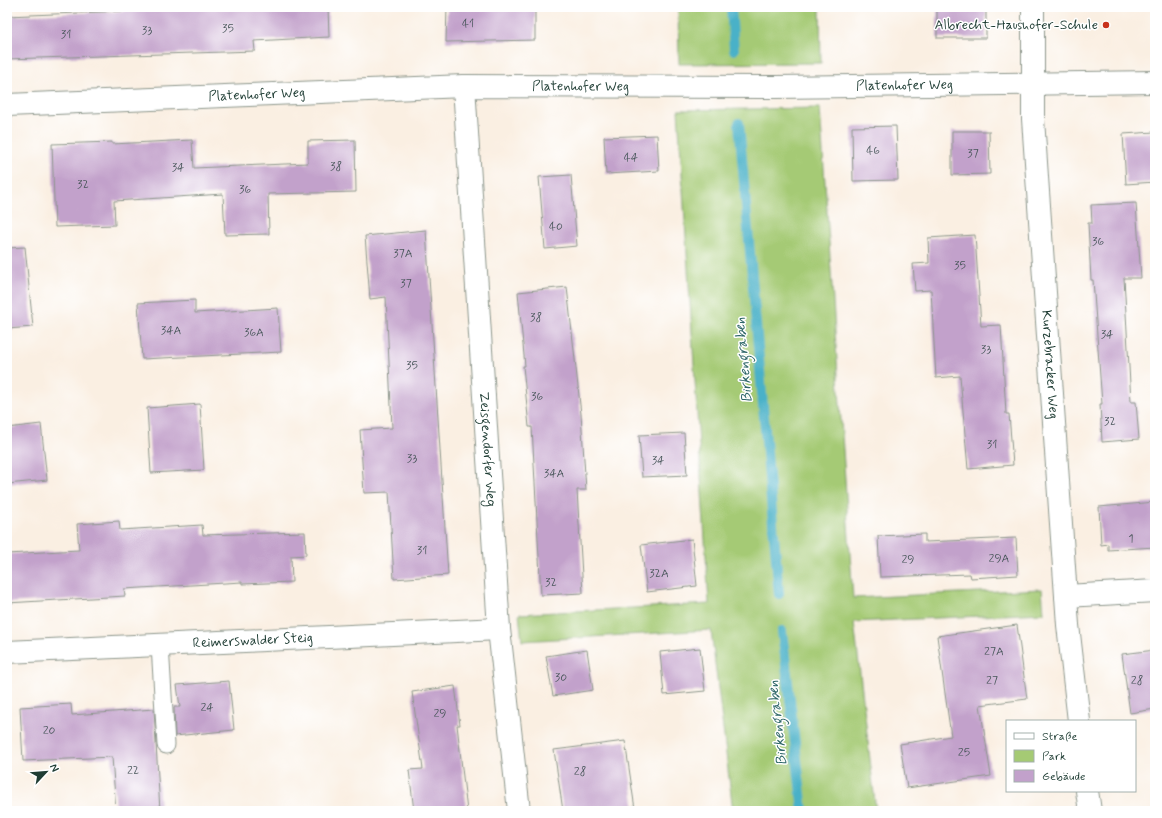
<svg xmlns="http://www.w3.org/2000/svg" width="1162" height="818" viewBox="0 0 1162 818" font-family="Mynerve,sans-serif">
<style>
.green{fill:#a5ca74;stroke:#628454}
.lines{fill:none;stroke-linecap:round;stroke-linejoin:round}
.stream{stroke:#49b1c8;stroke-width:10}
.building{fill:#c2a1cb}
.service-casing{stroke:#8c968b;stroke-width:19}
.minor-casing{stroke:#8c968b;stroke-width:24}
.service{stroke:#fff;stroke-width:17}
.minor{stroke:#fff;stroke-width:22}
.poi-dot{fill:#c8321e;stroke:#fff;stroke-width:1.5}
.labels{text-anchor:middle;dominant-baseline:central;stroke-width:3;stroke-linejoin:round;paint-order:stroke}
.number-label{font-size:12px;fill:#48565a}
.poi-label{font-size:14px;fill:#1f3d34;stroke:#fff;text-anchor:end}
.street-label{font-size:14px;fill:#1f3d34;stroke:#fff}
.water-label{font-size:15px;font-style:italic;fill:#2e6668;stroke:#fff}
</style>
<rect width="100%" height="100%" fill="#fff"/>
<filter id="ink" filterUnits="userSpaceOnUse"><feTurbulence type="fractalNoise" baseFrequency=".025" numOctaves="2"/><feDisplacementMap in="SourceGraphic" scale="8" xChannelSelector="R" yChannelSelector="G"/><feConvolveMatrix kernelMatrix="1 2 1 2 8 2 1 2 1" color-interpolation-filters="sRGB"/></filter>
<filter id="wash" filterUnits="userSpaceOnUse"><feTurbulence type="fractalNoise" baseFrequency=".012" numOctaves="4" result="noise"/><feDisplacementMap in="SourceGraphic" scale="16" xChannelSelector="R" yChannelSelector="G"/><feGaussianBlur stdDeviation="0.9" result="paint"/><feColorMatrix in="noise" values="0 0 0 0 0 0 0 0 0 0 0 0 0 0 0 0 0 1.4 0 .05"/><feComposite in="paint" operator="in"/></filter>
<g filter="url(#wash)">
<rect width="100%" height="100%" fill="#faefe2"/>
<path class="green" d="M 678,7 L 820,7 L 821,63 L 679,64 Z
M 820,108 L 853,598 L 1042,589 L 1044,613 L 854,622 L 876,811 L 733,811 L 711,630 L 522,641 L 519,614 L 709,604 L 678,110 Z"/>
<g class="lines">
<path class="stream" d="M 731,7 L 734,50
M 739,123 L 779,594
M 782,631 L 803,811"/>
</g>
<g id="blocks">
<path class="building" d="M 165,7 L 328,7 L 329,37 L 254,41 L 255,51 L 7,59 L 7,16 L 125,11 L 125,9 Z
M 447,7 L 535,7 L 535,40 L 446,42 Z
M 937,7 L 986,7 L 986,38 L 937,38 Z
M 896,126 L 898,180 L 853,181 L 852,127 Z
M 952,131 L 989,131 L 990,174 L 952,175 Z
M 1155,132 L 1155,182 L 1126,184 L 1123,134 Z
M 657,135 L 659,171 L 606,174 L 604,137 Z
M 192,140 L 194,168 L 308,163 L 308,141 L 355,140 L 356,192 L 268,194 L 269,234 L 225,235 L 223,194 L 114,201 L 115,225 L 55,227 L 52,144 L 112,142 L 112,144 Z
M 571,175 L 577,246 L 545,249 L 539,177 Z
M 1136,203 L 1141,278 L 1124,278 L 1131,402 L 1136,402 L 1139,439 L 1102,442 L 1100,404 L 1102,404 L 1093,280 L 1091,280 L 1088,223 L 1092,223 L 1091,205 Z
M 426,230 L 448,575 L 394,579 L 389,492 L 364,493 L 360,430 L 392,428 L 386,297 L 370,299 L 365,236 Z
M 975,235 L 981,326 L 1001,325 L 1006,414 L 1009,414 L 1013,465 L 968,469 L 960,376 L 936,378 L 931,290 L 915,291 L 913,264 L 929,263 L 928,238 Z
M 25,247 L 33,327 L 7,329 L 7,248 Z
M 567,287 L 581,414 L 586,490 L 577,490 L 583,593 L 541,595 L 532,427 L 529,427 L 523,366 L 525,366 L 518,292 Z
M 195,300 L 195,313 L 278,308 L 281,352 L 142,359 L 138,303 Z
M 200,404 L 204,470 L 151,473 L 147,408 Z
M 41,424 L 47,480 L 7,484 L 7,428 Z
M 684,433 L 687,475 L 642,477 L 639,435 Z
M 1155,502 L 1155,547 L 1108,550 L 1108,544 L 1101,545 L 1099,507 Z
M 119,521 L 120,530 L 202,525 L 203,535 L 305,532 L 306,555 L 291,556 L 292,582 L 242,584 L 242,582 L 124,589 L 125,596 L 7,603 L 7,554 L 79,550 L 77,524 Z
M 925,534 L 925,542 L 1016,538 L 1018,575 L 971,578 L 970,574 L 880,577 L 878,536 Z
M 692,539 L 697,586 L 647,592 L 641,545 Z
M 1017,625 L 1027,699 L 980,705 L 991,776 L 907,788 L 900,744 L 951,736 L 937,636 Z
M 700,648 L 705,691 L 664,695 L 660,652 Z
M 587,650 L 593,690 L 553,696 L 546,656 Z
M 1155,650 L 1155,709 L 1130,713 L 1122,654 Z
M 229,681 L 234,730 L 175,736 L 174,707 L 180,707 L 177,685 Z
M 455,686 L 460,725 L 457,725 L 467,811 L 414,811 L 409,770 L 423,769 L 412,692 Z
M 71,704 L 72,715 L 154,709 L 160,811 L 116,811 L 112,757 L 23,761 L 20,707 Z
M 625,741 L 635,809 L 620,811 L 563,811 L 554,750 Z"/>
</g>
</g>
<g filter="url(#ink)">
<use href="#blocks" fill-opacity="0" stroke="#8c968b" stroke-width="1"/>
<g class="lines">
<g class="service-casing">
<path id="service" d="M 160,645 L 166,745"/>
</g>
<g class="minor-casing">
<g id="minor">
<path id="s1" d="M 1033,7 L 1033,119 L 1068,625 L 1079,721"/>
<path id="s2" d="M 464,86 L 499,629 L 519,811"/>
<path id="s3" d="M 7,105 L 464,86 L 776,87 L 1155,82"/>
<path d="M 1066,596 L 1155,591"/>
<path id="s4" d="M 7,652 L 499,629"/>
<path d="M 1087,791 L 1090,811"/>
</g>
</g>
<use href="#service" class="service"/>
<use href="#minor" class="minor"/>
</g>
</g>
<circle class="poi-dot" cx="1106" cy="25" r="4"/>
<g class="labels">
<g class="number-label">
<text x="468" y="24">41</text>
<text x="228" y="29">35</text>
<text x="147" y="31">33</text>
<text x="66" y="35">31</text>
<text x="873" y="151">46</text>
<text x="973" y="154">37</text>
<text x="631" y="158">44</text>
<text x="336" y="167">38</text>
<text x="178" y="168">34</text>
<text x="83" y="185">32</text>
<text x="245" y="190">36</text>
<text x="556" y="227">40</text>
<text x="1098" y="242">36</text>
<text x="403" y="254">37A</text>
<text x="960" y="266">35</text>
<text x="406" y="284">37</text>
<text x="536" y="318">38</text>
<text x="171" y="331">34A</text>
<text x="254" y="333">36A</text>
<text x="1107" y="335">34</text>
<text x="986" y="350">33</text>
<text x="412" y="366">35</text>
<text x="537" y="397">36</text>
<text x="1110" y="422">32</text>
<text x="992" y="445">31</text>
<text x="412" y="459">33</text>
<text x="658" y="461">34</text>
<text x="554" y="474">34A</text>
<text x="1131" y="539">1</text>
<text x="422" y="551">31</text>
<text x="999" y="559">29A</text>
<text x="908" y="560">29</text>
<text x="659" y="574">32A</text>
<text x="551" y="583">32</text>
<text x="994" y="652">27A</text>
<text x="561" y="678">30</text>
<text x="992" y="681">27</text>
<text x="1137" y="681">28</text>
<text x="207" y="708">24</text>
<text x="440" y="714">29</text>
<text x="49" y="731">20</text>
<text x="964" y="753">25</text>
<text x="133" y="771">22</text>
<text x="580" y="772">28</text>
</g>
<g class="poi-label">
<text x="1098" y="25">Albrecht-Haushofer-Schule</text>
</g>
<g class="street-label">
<text stroke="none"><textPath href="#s3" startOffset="898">Platenhofer Weg</textPath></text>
<text stroke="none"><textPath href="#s3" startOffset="574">Platenhofer Weg</textPath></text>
<text stroke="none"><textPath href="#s3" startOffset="250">Platenhofer Weg</textPath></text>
<text stroke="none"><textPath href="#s1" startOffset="358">Kurzebracker Weg</textPath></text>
<text stroke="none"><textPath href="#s2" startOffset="364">Zeisgendorfer Weg</textPath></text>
<text stroke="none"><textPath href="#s4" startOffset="246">Reimerswalder Steig</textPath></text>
</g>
<g class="water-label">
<text transform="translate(744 360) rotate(-95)">Birkengraben</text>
<text transform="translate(778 723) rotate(-96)">Birkengraben</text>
</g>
</g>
<rect width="1162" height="818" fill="none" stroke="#fff" stroke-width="24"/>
<rect x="1006" y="720" width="130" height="72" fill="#ffffff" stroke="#a5b1ae"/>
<rect x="1014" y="733" width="20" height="6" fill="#ffffff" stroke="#a5b1ae"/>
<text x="1042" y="740" font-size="12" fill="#1f3d34">Straße</text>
<rect x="1014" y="750" width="20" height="12" fill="#a5ca74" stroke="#a5b1ae"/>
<text x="1042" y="760" font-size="12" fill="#1f3d34">Park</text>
<rect x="1014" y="770" width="20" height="12" fill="#c2a1cb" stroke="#a5b1ae"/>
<text x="1042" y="780" font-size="12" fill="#1f3d34">Gebäude</text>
<g transform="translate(46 772) rotate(64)" stroke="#ffffff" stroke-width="3" paint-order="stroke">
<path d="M0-3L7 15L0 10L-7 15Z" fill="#1f3d34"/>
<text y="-6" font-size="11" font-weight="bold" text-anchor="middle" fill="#1f3d34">N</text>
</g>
</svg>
